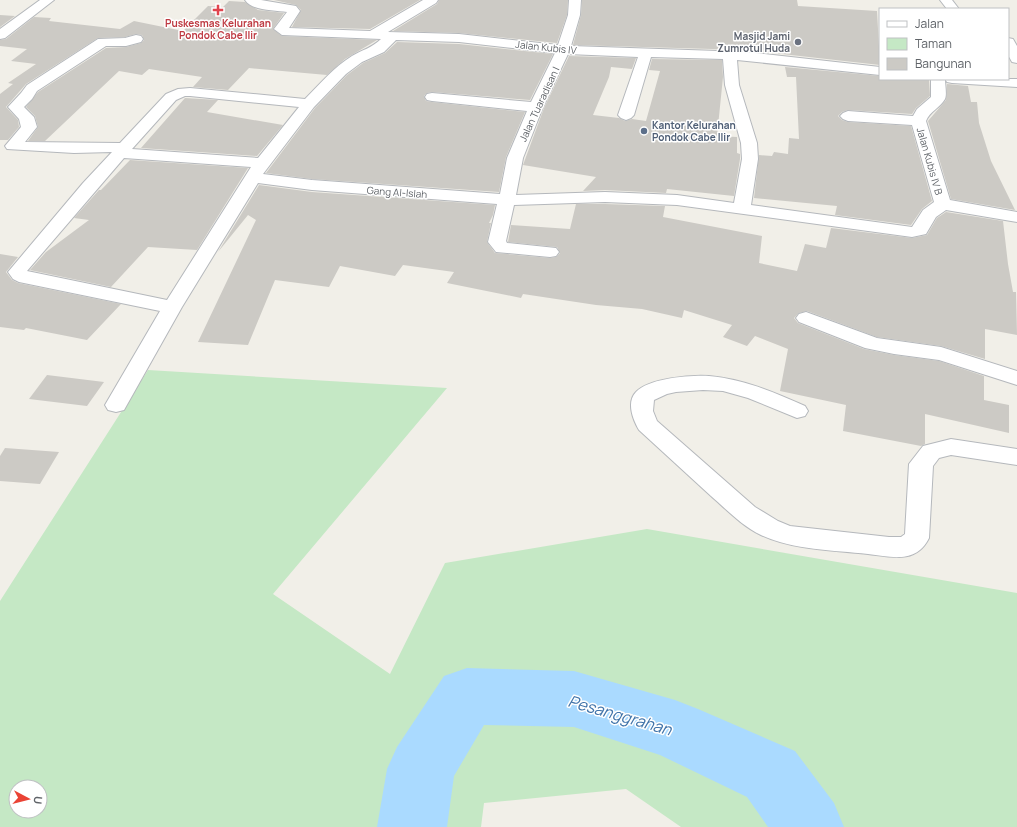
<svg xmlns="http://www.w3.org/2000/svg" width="1017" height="827" viewBox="0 0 1017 827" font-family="Manrope,sans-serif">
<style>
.green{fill:#c5e8c5;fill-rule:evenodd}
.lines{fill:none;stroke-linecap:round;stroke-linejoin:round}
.river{fill:#aadaff;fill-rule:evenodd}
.building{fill:#cccac5}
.minor-casing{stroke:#b5b8bc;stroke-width:2}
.minor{fill:#fff;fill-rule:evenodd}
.health-dot{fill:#e0444e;stroke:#fff;stroke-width:1.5}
.worship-dot{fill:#6b7280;stroke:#fff;stroke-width:1.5}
.service-dot{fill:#5c6f8a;stroke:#fff;stroke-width:1.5}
.labels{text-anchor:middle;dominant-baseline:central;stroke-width:3;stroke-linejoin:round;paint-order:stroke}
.far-health-label{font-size:10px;font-weight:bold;fill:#be3a42;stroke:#fff}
.far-worship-label{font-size:10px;font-weight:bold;fill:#5b616d;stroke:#fff;text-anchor:end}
.far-street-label{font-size:10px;fill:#5f6368;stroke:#fff}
.far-service-label{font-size:10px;font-weight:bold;fill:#4e5e75;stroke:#fff;text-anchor:start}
.near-water-label{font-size:16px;font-style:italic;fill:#4174aa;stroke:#fff}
</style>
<rect width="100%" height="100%" fill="#f1efe8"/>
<path class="green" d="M 148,370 L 447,388 L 273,594 L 390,674 L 445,563 L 647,529 L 1017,593 L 1017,827 L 681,827 L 626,789 L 484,803 L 481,827 L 0,827 L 0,601 ZM 16,787 L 40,787 L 40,811 L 16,811 Z"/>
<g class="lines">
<path class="river" d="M 467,668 L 574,671 L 675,700 L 698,709 L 795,751 L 834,803 L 844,827 L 768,827 L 747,797 L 660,755 L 574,727 L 484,725 L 454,776 L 447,827 L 377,827 L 387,769 L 397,747 L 444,676 Z"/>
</g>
<path class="building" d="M 274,0 L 420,0 L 370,29 L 292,27 L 301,10 L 296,5 Z
M 439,0 L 568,0 L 567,15 L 557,43 L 459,33 L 393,31 L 437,4 Z
M 582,0 L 797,0 L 798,6 L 877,11 L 880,65 L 747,50 L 573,45 L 581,15 Z
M 229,1 L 245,2 L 258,10 L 284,13 L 273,29 L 282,36 L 377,40 L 345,59 L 327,75 L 249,68 L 228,90 L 193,87 L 202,77 L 149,69 L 142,75 L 119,71 L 45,141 L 28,141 L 38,127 L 35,116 L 26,107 L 38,92 L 106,48 L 126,47 L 141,43 L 144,40 L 142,35 L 136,34 L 125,37 L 98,38 L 26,84 L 6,107 L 18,120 L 19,127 L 8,140 L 0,140 L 0,94 L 13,84 L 8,83 L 36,64 L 11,61 L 27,49 L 0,46 L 0,40 L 6,39 L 34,17 L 51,18 L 49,21 L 120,29 L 134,21 L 183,31 L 208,6 L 223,7 Z
M 0,15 L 15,16 L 0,27 Z
M 397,42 L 459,44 L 553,54 L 530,100 L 432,92 L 427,93 L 424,96 L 426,101 L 432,102 L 525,112 L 506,157 L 499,192 L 312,179 L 266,173 L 315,108 L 347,75 L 363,63 L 385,53 Z
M 569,56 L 636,58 L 632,69 L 611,67 L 609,77 L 593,115 L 619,118 L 625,121 L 632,119 L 646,121 L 660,71 L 649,70 L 652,59 L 722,60 L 723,77 L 717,136 L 737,137 L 737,153 L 740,154 L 740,159 L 734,196 L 667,189 L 666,193 L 605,190 L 583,191 L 596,177 L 523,165 L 544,108 Z
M 785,67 L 880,76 L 880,79 L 929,79 L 930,96 L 916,108 L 912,114 L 848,110 L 842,112 L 838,116 L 842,120 L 848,122 L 911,126 L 932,201 L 922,209 L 911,225 L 835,215 L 837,206 L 754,198 L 759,155 L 772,156 L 774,152 L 788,154 L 789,138 L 799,139 L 796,77 L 787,77 Z
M 947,84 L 968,86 L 971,102 L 977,102 L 979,123 L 991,161 L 1015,210 L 951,199 L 928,121 L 946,100 Z
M 185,98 L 218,100 L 207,112 L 283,125 L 257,156 L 141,148 Z
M 130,160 L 248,168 L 197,250 L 148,247 L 111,287 L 30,270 L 46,252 L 89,220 L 74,218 L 99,190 L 101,190 Z
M 259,185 L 312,192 L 495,205 L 493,215 L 489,223 L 491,223 L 487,242 L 495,253 L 550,258 L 556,257 L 560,253 L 557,247 L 508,242 L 511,225 L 570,229 L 576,204 L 605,204 L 665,206 L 663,217 L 762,236 L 759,263 L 797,271 L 805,244 L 826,248 L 831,228 L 912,238 L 927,235 L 937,218 L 946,212 L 1003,221 L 1008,264 L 1013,292 L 1016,292 L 1017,335 L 985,329 L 985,359 L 941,346 L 877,337 L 807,311 L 799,313 L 794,318 L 798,323 L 864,349 L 894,355 L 939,361 L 984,376 L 984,400 L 1009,405 L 1009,433 L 925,414 L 925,444 L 921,446 L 843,431 L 846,405 L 780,391 L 788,349 L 755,336 L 747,346 L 723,337 L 732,325 L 684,310 L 682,318 L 642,309 L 596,305 L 523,294 L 521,298 L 447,283 L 454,272 L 403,265 L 395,276 L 340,266 L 329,287 L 275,280 L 248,345 L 198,342 L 256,220 L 248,215 L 218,252 Z
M 0,254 L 18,257 L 6,272 L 12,280 L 18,283 L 121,304 L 87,340 L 26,328 L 24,330 L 0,327 Z
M 47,375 L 104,382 L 87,406 L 29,399 Z
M 5,448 L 59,452 L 40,484 L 0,481 L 0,456 Z"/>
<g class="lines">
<g class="minor-casing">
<path id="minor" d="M 40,0 L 54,0 L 5,38 L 0,39 L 0,29 Z
M 245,0 L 261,0 L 296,6 L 300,11 L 289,28 L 370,31 L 423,0 L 438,0 L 436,3 L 388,32 L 459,34 L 558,45 L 568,15 L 569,0 L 581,0 L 580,15 L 571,46 L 747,52 L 880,67 L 880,75 L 737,60 L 739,85 L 757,143 L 758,159 L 751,205 L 912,227 L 923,210 L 934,202 L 912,125 L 848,121 L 843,119 L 840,116 L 843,113 L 848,111 L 913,116 L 917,109 L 931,97 L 931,79 L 1017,79 L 1017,87 L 952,83 L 947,82 L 945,79 C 945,85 947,94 945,99 C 940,108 930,111 926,121 L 950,200 L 1017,212 L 1017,222 L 946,210 L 936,217 L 926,234 L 912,237 L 677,205 L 605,202 L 514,205 L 506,241 L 507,243 L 556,248 L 559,252 L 556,256 L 550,257 L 496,252 L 488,242 L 497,204 L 312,190 L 258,183 L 182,307 L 124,410 L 116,412 L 108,410 L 105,405 L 160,311 L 19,282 L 13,279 L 8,272 L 83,183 L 112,152 L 74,153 L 7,149 L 5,146 L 21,127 L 19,119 L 8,107 L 21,93 L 27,85 L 98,39 L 125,38 L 136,35 L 141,36 L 143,39 L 141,42 L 126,46 L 106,46 L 37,91 L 32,99 L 24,107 L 34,117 L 37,127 L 25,142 L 120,143 L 166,94 L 178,89 L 190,88 L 305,99 C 320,84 334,67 352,56 C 362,50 372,48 381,39 L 282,35 L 274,29 L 287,12 C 275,10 252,11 245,0 ZM 396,40 L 459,42 L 555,53 L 531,102 L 432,93 L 427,94 L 425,97 L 427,100 L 432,101 L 527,111 L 507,158 L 500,194 L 312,180 L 263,174 L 314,107 L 346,74 L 362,62 L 384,52 ZM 568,54 L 638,57 L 618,115 L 621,118 L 626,120 L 631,118 L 634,115 L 651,57 L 723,59 L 725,85 L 741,143 L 742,159 L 734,203 L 677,195 L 605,192 L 516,195 L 523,158 L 543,107 ZM 185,96 L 190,96 L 299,107 L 258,158 L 132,149 L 176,100 ZM 124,158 L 251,167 L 167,300 L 27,271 Z
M 940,0 L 952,0 L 959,9 L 947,9 Z
M 1008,38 L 1013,39 L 1017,46 L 1017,63 L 1012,62 L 1008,55 Z
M 806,312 L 877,338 L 941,347 L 1017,371 L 1017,385 L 939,360 L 894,354 L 865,348 L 799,322 L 796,318 L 799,314 Z
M 709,376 C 743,379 774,392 805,406 L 808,411 L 805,416 L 797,418 L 748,398 L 723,391 L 703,390 L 676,392 L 667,394 L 654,400 L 653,411 L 657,421 L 755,507 L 778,521 L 790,526 L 889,537 L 901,537 L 905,534 L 909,464 L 923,446 L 951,439 L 1017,449 L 1017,465 L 951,455 L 939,458 L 933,466 L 929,538 C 916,564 892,557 868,554 C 833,550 793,550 761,535 C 742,526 726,509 711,496 C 687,474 663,452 639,430 C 633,420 626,402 636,392 C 649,378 691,375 709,376 Z"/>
</g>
<use href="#minor" class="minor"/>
</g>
<path class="health-dot" d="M216 4h4v4h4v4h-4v4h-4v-4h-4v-4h4z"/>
<circle class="worship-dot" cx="798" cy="42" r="4"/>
<circle class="service-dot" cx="644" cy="131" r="4"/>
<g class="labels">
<g class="far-health-label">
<text x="218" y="23">Puskesmas Kelurahan<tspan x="218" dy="12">Pondok Cabe Ilir</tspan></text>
</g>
<g class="far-worship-label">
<text x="790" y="36">Masjid Jami<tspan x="790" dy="12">Zumrotul Huda</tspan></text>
</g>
<g class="far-street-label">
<text transform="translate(546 47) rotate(6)">Jalan Kubis IV</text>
<text transform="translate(539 104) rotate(-65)">Jalan Tuaradisan I</text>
<text transform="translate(930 161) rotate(74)">Jalan Kubis IV B</text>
<text transform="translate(397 192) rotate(4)">Gang Al-Islah</text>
</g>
<g class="far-service-label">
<text x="652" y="125">Kantor Kelurahan<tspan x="652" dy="12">Pondok Cabe Ilir</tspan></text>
</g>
<g class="near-water-label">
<text transform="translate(620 715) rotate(16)">Pesanggrahan</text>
</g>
</g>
<rect x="879" y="8" width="130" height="72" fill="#ffffff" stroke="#bfc1c3"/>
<rect x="887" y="21" width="20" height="6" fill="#ffffff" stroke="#bfc1c3"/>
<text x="915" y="28" font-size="12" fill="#5f6368">Jalan</text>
<rect x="887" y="38" width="20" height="12" fill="#c5e8c5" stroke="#bfc1c3"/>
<text x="915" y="48" font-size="12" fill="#5f6368">Taman</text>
<rect x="887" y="58" width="20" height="12" fill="#cccac5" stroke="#bfc1c3"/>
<text x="915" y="68" font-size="12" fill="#5f6368">Bangunan</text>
<g transform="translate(28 799) rotate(97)"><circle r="19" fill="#ffffff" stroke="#bfc1c3"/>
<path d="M0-3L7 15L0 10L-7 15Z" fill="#ea4335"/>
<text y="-6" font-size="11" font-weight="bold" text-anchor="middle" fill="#5f6368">U</text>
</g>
</svg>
